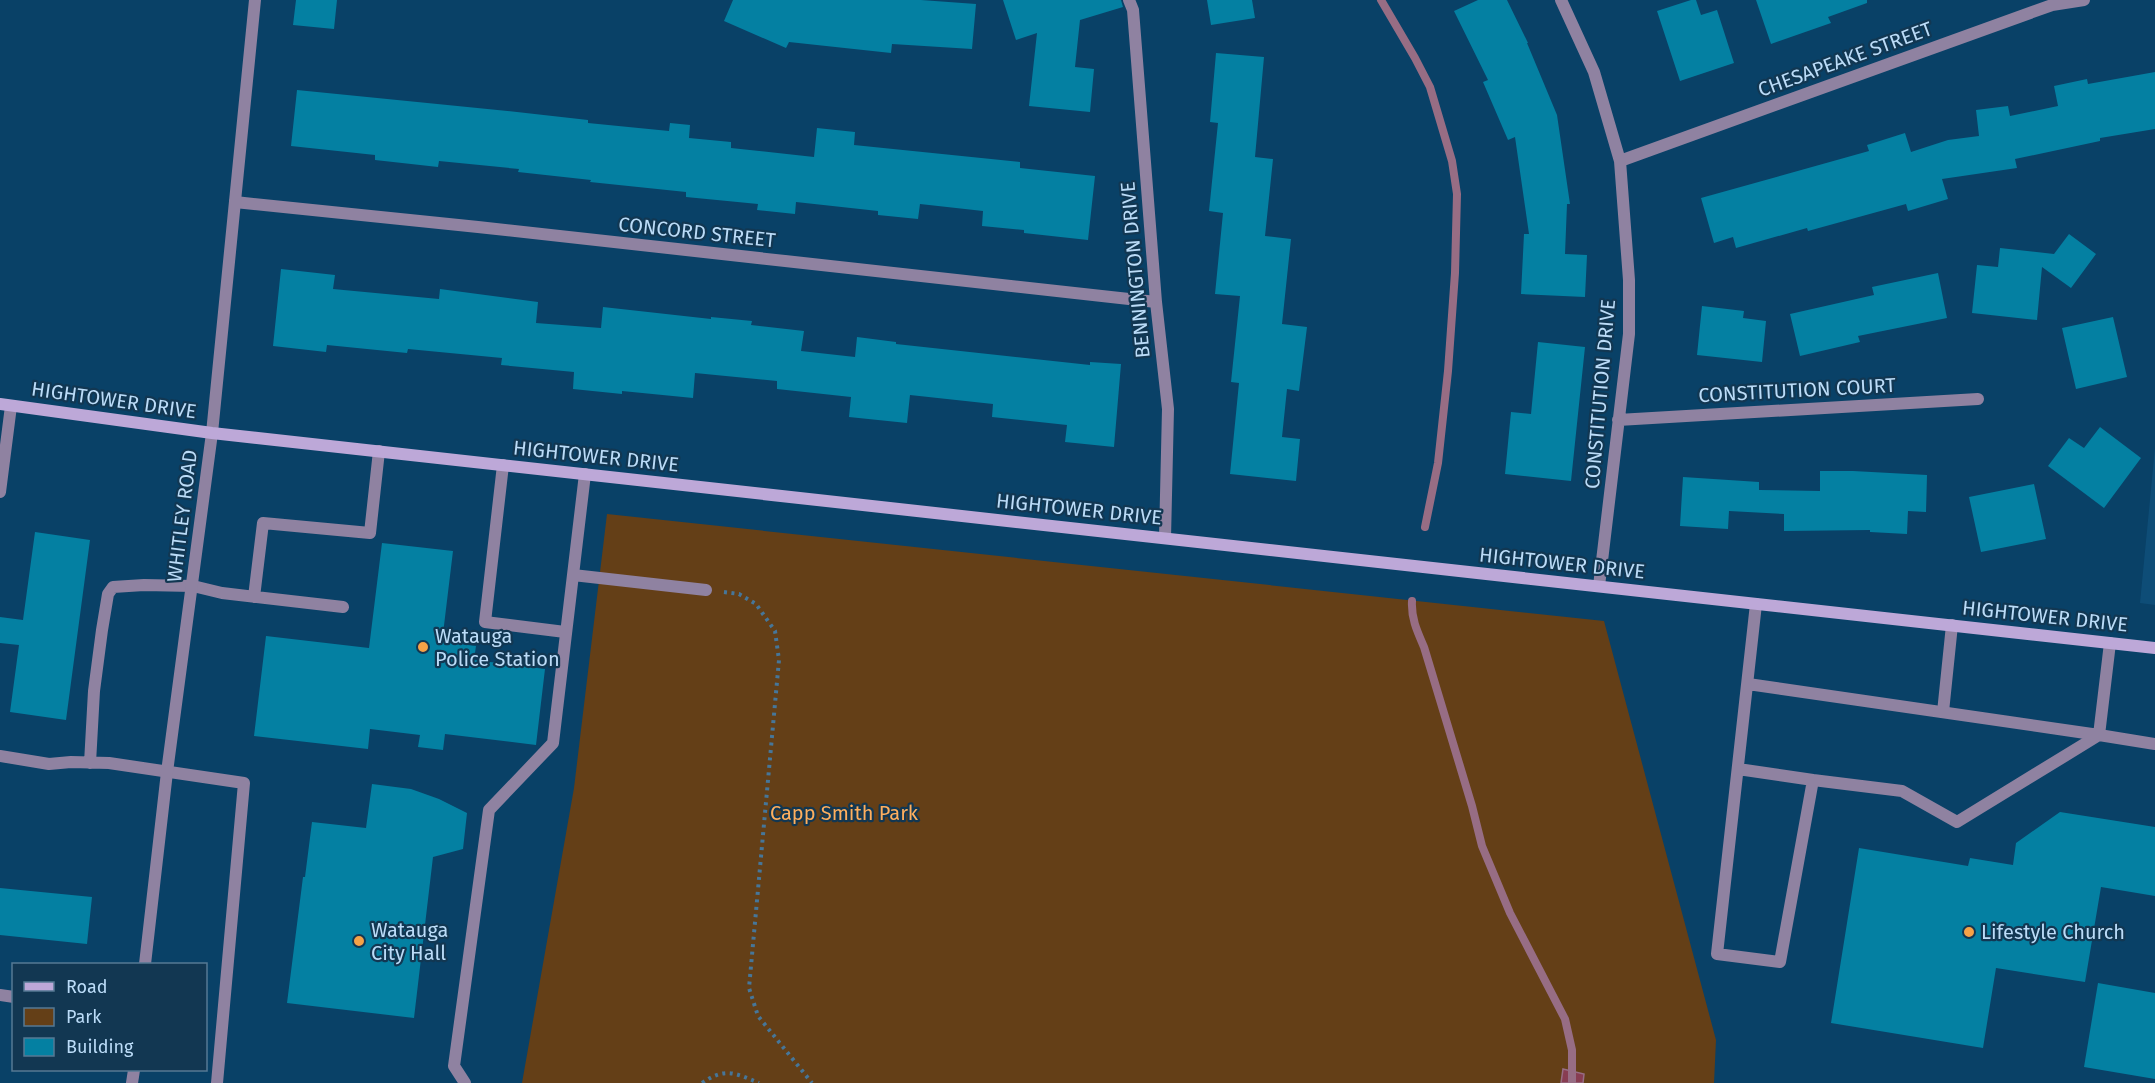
<svg xmlns="http://www.w3.org/2000/svg" width="2155" height="1083" viewBox="0 0 2155 1083" font-family="'Fira Sans',sans-serif">
<style>
.built{fill:#0e4d77}
.green{fill:#643f17}
.water{fill:#883d52;stroke:#976d84;stroke-width:1.5}
.lines{fill:none;stroke-linecap:round;stroke-linejoin:round}
.stream{stroke:#976d84;stroke-width:8}
.building{fill:#0480a2}
.path{stroke:#467699;stroke-width:4;stroke-dasharray:3 4.5;stroke-linecap:butt}
.service{stroke:#8f82a1;stroke-width:12}
.minor{stroke:#8f82a1;stroke-width:12}
.tertiary{stroke:#8f82a1;stroke-width:12}
.secondary{stroke:#bda8d8;stroke-width:12}
.poi-dot{fill:#f6a247;stroke:#123752;stroke-width:2}
.labels{text-anchor:middle;dominant-baseline:central;stroke-width:4.5;stroke-linejoin:round;paint-order:stroke}
.street-label{font-size:20px;fill:#bbdcf8;stroke:#123752}
.poi-label{font-size:20px;fill:#bbdcf8;stroke:#123752;text-anchor:start}
.park-label{font-size:20px;fill:#feaf5e;stroke:#123752}
</style>
<rect width="100%" height="100%" fill="#094167"/>
<path class="built" d="M 2155,448 L 2155,605 L 2140,603 Z"/>
<path class="green" d="M 607,514 L 1604,621 L 1716,1040 L 1714,1083 L 522,1083 L 574,788 Z"/>
<path class="water" d="M 1563,1069 L 1584,1074 L 1583,1083 L 1561,1083 Z"/>
<g class="lines">
<path class="stream" d="M 1381,0 L 1415,58 L 1430,87 L 1452,161 L 1457,194 L 1455,273 L 1448,371 L 1438,463 L 1425,527
M 1412,601 C 1411,618 1417,631 1424,647 L 1472,806 L 1482,846 L 1510,913 L 1565,1019 L 1572,1050 L 1572,1083"/>
</g>
<path class="building" d="M 296,0 L 337,0 L 334,29 L 293,25 Z
M 733,0 L 921,0 L 976,4 L 972,49 L 892,44 L 891,53 L 789,42 L 786,48 L 724,21 Z
M 1003,0 L 1121,0 L 1123,7 L 1080,20 L 1075,67 L 1094,69 L 1090,112 L 1029,106 L 1037,33 L 1016,40 Z
M 1207,0 L 1252,0 L 1255,18 L 1211,25 Z
M 1478,0 L 1507,0 L 1528,43 L 1527,43 L 1557,115 L 1570,204 L 1567,204 L 1565,254 L 1587,255 L 1585,297 L 1521,294 L 1524,234 L 1529,234 L 1515,137 L 1508,140 L 1483,82 L 1488,80 L 1454,11 Z
M 1691,0 L 1696,0 L 1701,15 L 1717,10 L 1734,63 L 1680,81 L 1657,11 Z
M 1756,0 L 1867,0 L 1867,3 L 1828,17 L 1831,23 L 1771,44 Z
M 1216,53 L 1264,57 L 1255,157 L 1273,159 L 1265,236 L 1291,239 L 1282,324 L 1307,327 L 1299,391 L 1287,389 L 1282,437 L 1300,439 L 1296,481 L 1230,474 L 1239,383 L 1231,382 L 1240,296 L 1215,294 L 1223,213 L 1209,211 L 1218,123 L 1210,122 Z
M 2155,72 L 2155,129 L 2100,138 L 2100,141 L 2015,159 L 2017,168 L 1942,179 L 1948,199 L 1908,211 L 1906,204 L 1808,231 L 1807,228 L 1736,248 L 1733,237 L 1714,243 L 1701,198 L 1869,151 L 1867,145 L 1905,133 L 1911,152 L 1948,140 L 1979,136 L 1976,110 L 2008,106 L 2010,116 L 2058,106 L 2054,86 L 2087,79 L 2088,84 Z
M 297,90 L 517,112 L 588,120 L 588,123 L 669,131 L 670,123 L 690,125 L 689,138 L 731,142 L 731,148 L 814,157 L 817,128 L 855,132 L 854,145 L 1020,162 L 1020,168 L 1095,176 L 1088,240 L 1024,233 L 1024,230 L 982,226 L 983,211 L 920,204 L 918,219 L 878,215 L 878,211 L 796,202 L 795,214 L 757,210 L 758,204 L 686,197 L 686,192 L 590,182 L 591,180 L 518,172 L 519,169 L 439,161 L 438,167 L 375,160 L 375,155 L 291,146 Z
M 2069,234 L 2096,254 L 2071,288 L 2042,267 L 2037,320 L 1972,313 L 1977,265 L 1998,267 L 2000,248 L 2054,254 Z
M 281,269 L 335,275 L 333,289 L 439,299 L 440,289 L 538,302 L 536,323 L 601,328 L 603,307 L 711,319 L 711,317 L 752,321 L 751,325 L 804,331 L 801,351 L 855,357 L 857,337 L 896,342 L 896,344 L 1090,365 L 1090,362 L 1121,364 L 1114,447 L 1065,442 L 1067,425 L 992,417 L 993,404 L 910,395 L 907,423 L 849,417 L 851,397 L 777,389 L 777,381 L 695,373 L 693,398 L 622,391 L 622,394 L 573,389 L 574,372 L 501,365 L 502,358 L 408,349 L 407,353 L 327,345 L 326,352 L 273,346 Z
M 1938,273 L 1947,318 L 1858,336 L 1860,342 L 1800,356 L 1790,314 L 1874,295 L 1872,287 Z
M 1702,306 L 1744,311 L 1743,318 L 1766,321 L 1762,362 L 1697,355 Z
M 2113,317 L 2127,377 L 2076,389 L 2062,328 Z
M 1538,342 L 1585,347 L 1571,481 L 1505,474 L 1511,412 L 1531,414 Z
M 2100,427 L 2141,458 L 2104,508 L 2048,466 L 2069,438 L 2084,448 Z
M 1820,471 L 1853,471 L 1927,475 L 1926,512 L 1908,511 L 1907,534 L 1870,532 L 1870,530 L 1784,531 L 1784,514 L 1729,511 L 1728,529 L 1680,526 L 1683,477 L 1759,482 L 1759,490 L 1820,491 Z
M 2034,484 L 2046,539 L 1981,552 L 1969,497 Z
M 35,532 L 90,540 L 66,720 L 10,712 L 19,645 L 0,643 L 0,617 L 23,620 Z
M 382,543 L 453,551 L 442,642 L 476,646 L 474,660 L 545,669 L 536,745 L 445,734 L 443,750 L 418,747 L 420,735 L 370,729 L 368,749 L 254,736 L 266,636 L 369,648 Z
M 372,784 L 411,789 L 439,799 L 467,813 L 463,849 L 433,857 L 414,1018 L 287,1003 L 303,877 L 305,877 L 312,822 L 366,828 Z
M 2060,812 L 2155,827 L 2155,896 L 2101,887 L 2085,982 L 1996,968 L 1983,1048 L 1831,1023 L 1859,848 L 1968,866 L 1970,858 L 2013,865 L 2016,843 Z
M 0,888 L 92,897 L 87,944 L 0,935 Z
M 2098,983 L 2155,993 L 2155,1079 L 2084,1067 Z"/>
<g class="lines">
<path class="path" d="M 724,592 L 739,594 L 756,604 L 775,631 L 779,660 L 749,988 L 758,1016 L 812,1083
M 702,1083 C 725,1067 735,1073 759,1083"/>
<path class="service" d="M 503,465 L 485,622 L 565,632
M 0,492 L 11,406
M 573,575 L 706,590
M 254,597 L 263,523 L 370,533 L 379,451
M 1756,604 L 1717,954 L 1780,962 L 1813,780 L 1902,791 L 1957,822 L 2099,735
M 2110,643 L 2099,735 L 2155,744
M 1748,684 L 2099,735
M 1943,712 L 1952,625
M 0,756 L 49,764 L 71,762 L 109,763 L 244,783 L 217,1083
M 90,763 L 94,691 L 102,630 L 108,594 L 113,587 L 144,585 L 193,586 L 222,593 L 343,607
M 1738,769 L 1813,780
M 465,1083 L 454,1066 L 489,810 L 553,743 L 585,474"/>
<path class="minor" d="M 1129,0 L 1133,10 L 1156,302 L 1168,409 L 1165,538
M 1561,0 L 1594,72 L 1620,161 L 1629,280 L 1629,334 L 1599,586
M 1620,161 L 2052,5 L 2084,0
M 235,202 L 478,227 L 1156,302
M 1618,420 L 1978,399
M 0,995 L 14,997"/>
<path class="tertiary" d="M 145,964 L 167,772 L 212,433 L 255,0
M 132,1083 L 134,1070"/>
<path class="secondary" d="M 0,404 L 212,433 L 2155,648"/>
</g>
<g class="poi-dot">
<circle cx="423" cy="647" r="6"/>
<circle cx="1969" cy="932" r="6"/>
<circle cx="359" cy="941" r="6"/>
</g>
<g class="labels">
<g class="street-label">
<text transform="translate(1845 59) rotate(-20)">CHESAPEAKE STREET</text>
<text transform="translate(697 232) rotate(6)">CONCORD STREET</text>
<text transform="translate(1135 270) rotate(-95)">BENNINGTON DRIVE</text>
<text transform="translate(1797 390) rotate(-3)">CONSTITUTION COURT</text>
<text transform="translate(1600 394) rotate(-85)">CONSTITUTION DRIVE</text>
<text transform="translate(114 400) rotate(8)">HIGHTOWER DRIVE</text>
<text transform="translate(596 456) rotate(6)">HIGHTOWER DRIVE</text>
<text transform="translate(1079 509) rotate(6)">HIGHTOWER DRIVE</text>
<text transform="translate(182 516) rotate(-83)">WHITLEY ROAD</text>
<text transform="translate(1562 563) rotate(6)">HIGHTOWER DRIVE</text>
<text transform="translate(2045 616) rotate(6)">HIGHTOWER DRIVE</text>
</g>
<g class="poi-label">
<text x="435" y="636">Watauga<tspan x="435" dy="23">Police Station</tspan></text>
<text x="371" y="930">Watauga<tspan x="371" dy="23">City Hall</tspan></text>
<text x="1981" y="932">Lifestyle Church</text>
</g>
<g class="park-label">
<text x="844" y="813">Capp Smith Park</text>
</g>
</g>
<rect x="12" y="963" width="195" height="108" fill="#123752" stroke="#567994" stroke-width="1.5"/>
<rect x="24" y="982" width="30" height="9" fill="#bda8d8" stroke="#567994" stroke-width="1.5"/>
<text x="66" y="993" font-size="18" fill="#bbdcf8">Road</text>
<rect x="24" y="1008" width="30" height="18" fill="#643f17" stroke="#567994" stroke-width="1.5"/>
<text x="66" y="1023" font-size="18" fill="#bbdcf8">Park</text>
<rect x="24" y="1038" width="30" height="18" fill="#0480a2" stroke="#567994" stroke-width="1.5"/>
<text x="66" y="1053" font-size="18" fill="#bbdcf8">Building</text>
</svg>
